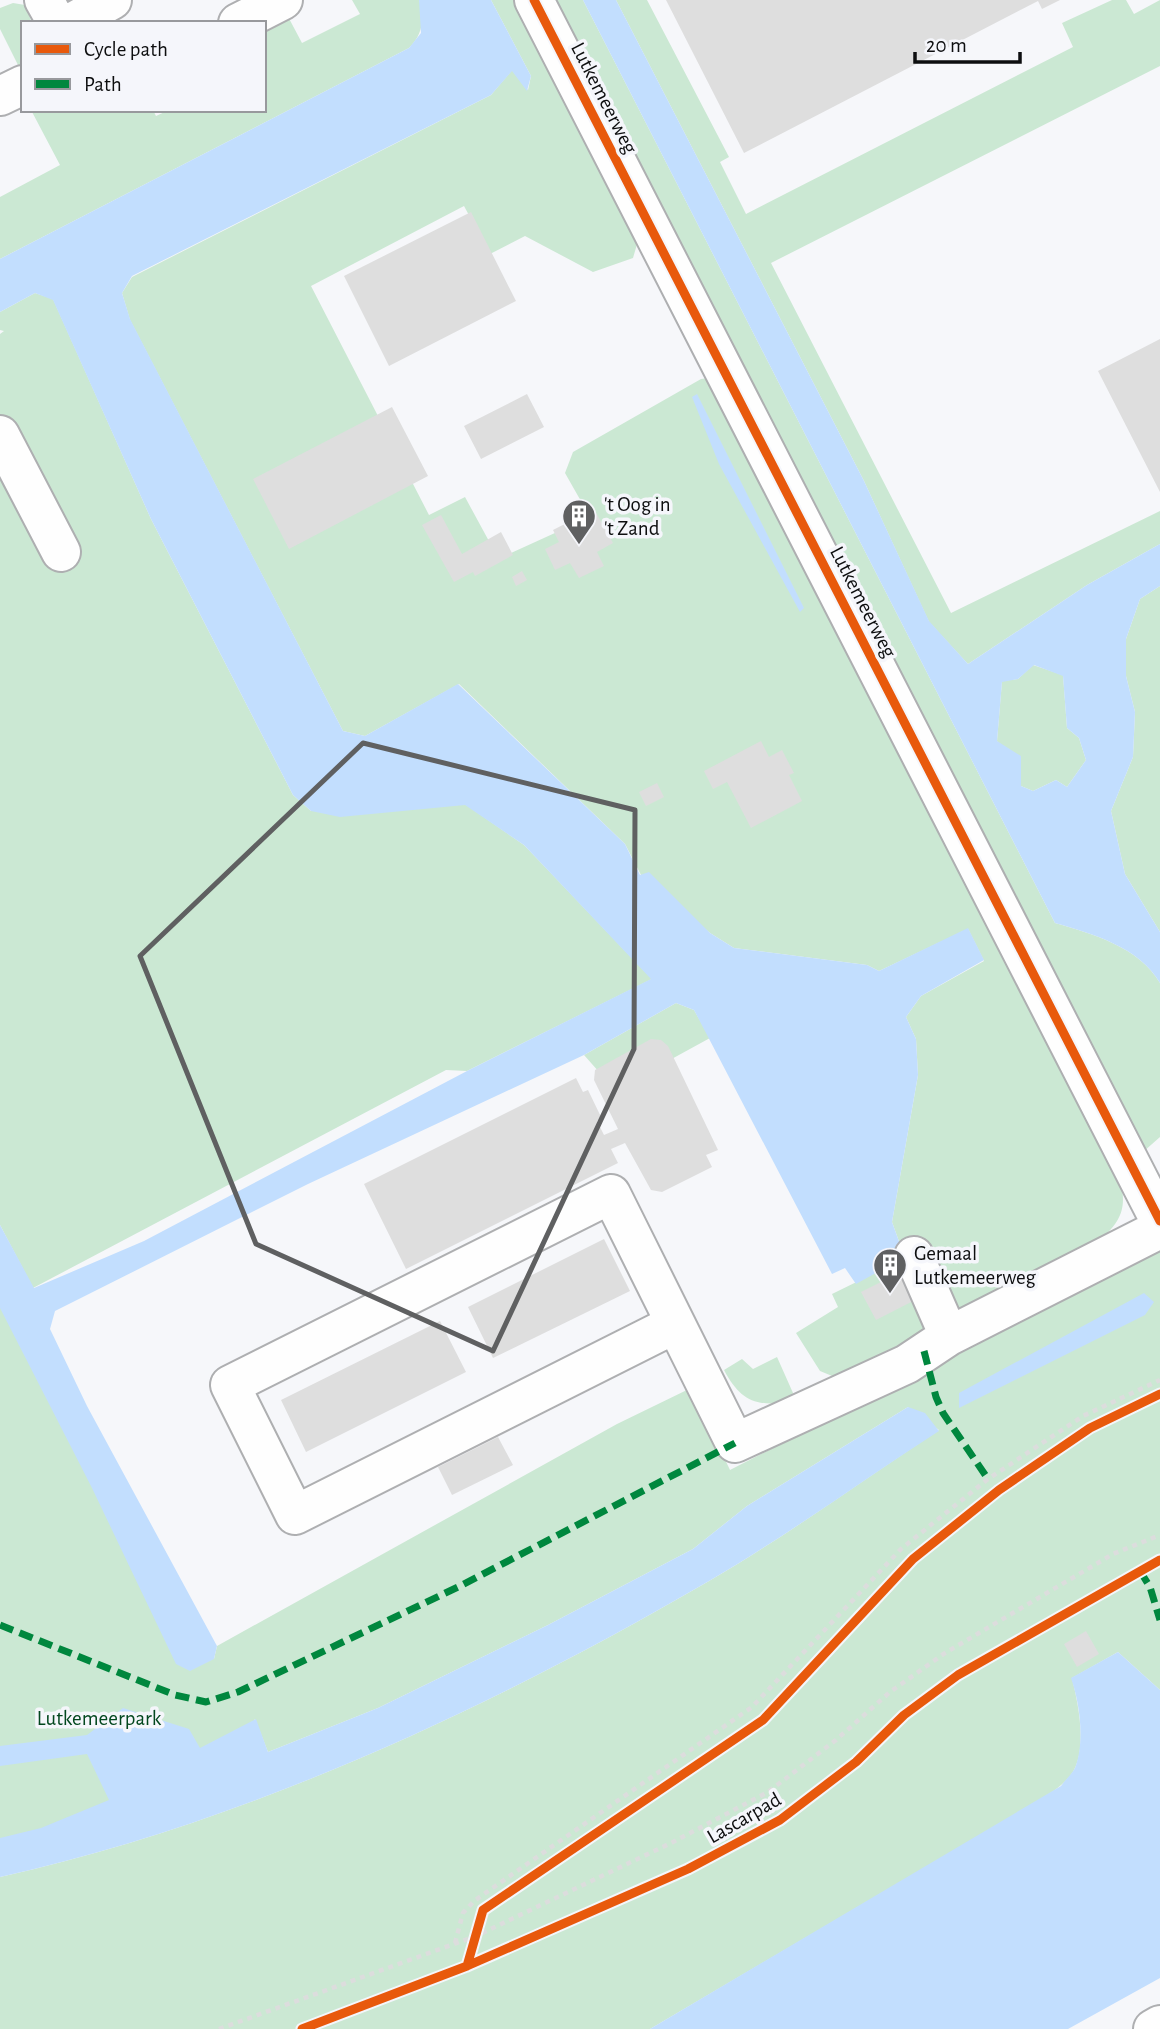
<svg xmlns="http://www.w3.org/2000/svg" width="1160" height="2029" viewBox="0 0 1160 2029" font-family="'Alegreya Sans',sans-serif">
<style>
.green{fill:#cbe8d3}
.water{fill:#c2defe;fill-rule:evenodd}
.building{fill:#dedede}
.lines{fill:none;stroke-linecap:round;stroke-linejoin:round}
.minor-casing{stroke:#aeafb1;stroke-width:42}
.path{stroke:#dcdddd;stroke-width:4.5;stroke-dasharray:5 5;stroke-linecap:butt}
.minor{stroke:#fefefe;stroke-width:38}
.quiet{stroke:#00873e;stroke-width:7;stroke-dasharray:14 7;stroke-linecap:butt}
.cycleway-casing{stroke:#f5f6fb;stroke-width:13}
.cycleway{stroke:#e8590c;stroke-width:9}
.marked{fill:none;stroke:#5f6061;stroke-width:5;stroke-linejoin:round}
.labels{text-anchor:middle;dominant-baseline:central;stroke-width:7;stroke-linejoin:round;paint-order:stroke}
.street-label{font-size:21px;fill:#0d0e0f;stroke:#f5f6fb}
.poi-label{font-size:21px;fill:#0d0e0f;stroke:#f5f6fb;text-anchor:start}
.park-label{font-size:21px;fill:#02471e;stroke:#f5f6fb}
</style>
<rect width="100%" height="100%" fill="#f6f7fa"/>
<path class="green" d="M 352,0 L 419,0 C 426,17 422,36 409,48 L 0,259 L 0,197 L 60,165 L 31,110 L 153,110 L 156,116 L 169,110 L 264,110 L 264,23 L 284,9 L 302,43 L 360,14 Z
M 491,0 L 525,0 L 642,227 L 633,258 L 593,272 L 525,236 L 490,254 L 464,206 L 311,286 L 429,515 L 465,497 L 490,543 L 511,553 L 590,517 L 565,473 L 573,452 L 701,379 L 717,377 L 1118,1161 C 1125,1206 1130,1214 1094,1246 L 837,1378 L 820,1371 L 796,1333 L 838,1307 L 832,1294 L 883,1269 L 879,1259 L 901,1247 L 892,1222 L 918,1075 L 916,1039 L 906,1017 L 921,996 L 984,961 L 968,929 L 879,971 L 867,965 L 734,948 L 710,933 L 641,875 L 625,844 L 459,684 L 365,736 L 343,731 L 130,320 L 122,293 L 132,277 L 491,95 L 512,70 L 528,90 L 531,76 Z
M 549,0 L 583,0 L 1055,923 C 1093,934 1139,947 1160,983 L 1160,1137 L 1143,1152 Z
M 616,0 L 647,0 L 729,157 L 720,162 L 746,214 L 1073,47 L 1062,23 L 1112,0 L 1126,0 L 1134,14 L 1160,0 L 1160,66 L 771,263 L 951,613 L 1160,511 L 1160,544 L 1087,585 L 968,664 L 929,622 L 864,481 Z
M 13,3 L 25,5 L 32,23 L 23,23 L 23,61 L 19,67 L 0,29 L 0,8 Z
M 35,293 L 53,299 L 151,519 L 293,795 L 311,811 L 465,804 L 524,845 L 652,979 L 467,1071 L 446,1070 L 33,1288 L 0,1225 L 0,334 L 4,331 L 0,330 L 0,312 Z
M 1160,586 L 1160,932 L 1125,874 L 1111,811 L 1133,757 L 1135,712 L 1126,676 L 1126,639 L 1140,599 Z
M 1033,665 L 1063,675 L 1067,728 L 1079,738 L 1086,760 L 1067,787 L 1056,780 L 1033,791 L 1021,786 L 997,741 L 1002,681 L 1018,679 Z
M 676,1003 L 694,1010 L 710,1038 L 615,1090 L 584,1055 Z
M 1160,1250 L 1160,1690 L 1118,1652 L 1072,1678 C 1078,1703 1087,1745 1074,1770 C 1067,1783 1053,1791 1042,1799 L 650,2029 L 0,2029 L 0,1877 C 247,1822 491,1708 709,1581 C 788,1535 863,1480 939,1430 L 908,1407 L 747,1506 L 693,1549 L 548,1625 L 378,1708 L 268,1752 L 255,1719 L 231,1767 L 0,1857 L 0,1281 L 214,1659 L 217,1646 L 617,1424 L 691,1388 L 730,1470 Z
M 777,1357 L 793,1393 L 788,1402 C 755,1407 740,1400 724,1370 L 742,1359 L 753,1369 Z"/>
<path class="water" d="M 419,0 L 491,0 L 531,76 L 527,91 L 512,71 L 491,95 L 132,276 L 122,293 L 130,319 L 343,731 L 365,736 L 458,684 L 625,844 L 640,875 L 649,872 L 710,933 L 734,948 L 867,965 L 879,971 L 968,928 L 984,960 L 921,996 L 906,1017 L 916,1039 L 918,1075 L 892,1222 L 901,1247 L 879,1259 L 883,1269 L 856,1284 L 845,1268 L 832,1274 L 694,1010 L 676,1003 L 584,1055 L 308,1184 L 55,1311 L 50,1329 L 87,1406 L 217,1646 L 214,1659 L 190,1671 L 176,1664 L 92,1488 L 0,1308 L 0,1225 L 34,1288 L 144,1241 L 467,1071 L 651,979 L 524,845 L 465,805 L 340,817 L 311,811 L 293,795 L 151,519 L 53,300 L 35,293 L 0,312 L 0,259 L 409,48 L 421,33 Z
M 583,0 L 616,0 L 864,481 L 929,621 L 968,664 L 1087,585 L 1160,544 L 1160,586 L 1140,599 L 1126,639 L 1126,676 L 1135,712 L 1133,757 L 1111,811 L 1125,874 L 1160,932 L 1160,983 C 1139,947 1093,934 1055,923 ZM 1034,665 L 1063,676 L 1067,728 L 1079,738 L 1086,760 L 1067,787 L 1056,780 L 1033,791 L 1021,786 L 1021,756 L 997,741 L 1002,682 L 1018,679 Z
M 697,394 L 804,608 L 800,612 L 719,464 L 692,397 Z
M 1144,1293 L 1154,1302 L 1145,1315 L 959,1408 L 959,1393 Z
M 908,1407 L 925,1413 L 939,1431 C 863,1480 788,1535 709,1581 C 491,1708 247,1822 0,1877 L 0,1838 L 41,1828 L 109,1800 L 87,1754 L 0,1766 L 0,1746 L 87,1735 L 123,1708 L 189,1729 L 200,1748 L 256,1719 L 268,1752 L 378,1708 L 548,1625 L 693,1549 L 747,1506 Z
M 1118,1652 L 1160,1690 L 1160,1978 L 1068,2029 L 650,2029 L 1061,1786 C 1065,1780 1072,1774 1075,1768 C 1085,1742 1080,1704 1071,1678 Z"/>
<path class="building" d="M 666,0 L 1060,0 L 1042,9 L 1038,1 L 744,153 Z
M 471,212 L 516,301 L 389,366 L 344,276 Z
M 1160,339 L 1160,492 L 1098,371 Z
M 527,394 L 544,427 L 481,459 L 464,426 Z
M 392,407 L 428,476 L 289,549 L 253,479 Z
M 594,509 L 613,543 L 597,552 L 604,566 L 579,578 L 570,563 L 555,570 L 545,549 L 559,542 L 553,530 Z
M 441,515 L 462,554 L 501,532 L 513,555 L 475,576 L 473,572 L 454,582 L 422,525 Z
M 522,571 L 527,580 L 516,586 L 512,577 Z
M 761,741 L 769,757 L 782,750 L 794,773 L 789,775 L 802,801 L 751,828 L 727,782 L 713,789 L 704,771 Z
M 657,783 L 664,797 L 646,806 L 639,792 Z
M 651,1039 L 661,1040 L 668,1046 L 718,1150 L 706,1155 L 712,1167 L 662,1192 L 651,1190 L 625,1143 L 611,1149 L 618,1163 L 406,1269 L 364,1184 L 576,1078 L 583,1092 L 588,1090 L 602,1119 L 597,1121 L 604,1135 L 618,1129 L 594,1080 L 595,1070 Z
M 604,1239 L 630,1291 L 493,1358 L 468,1307 Z
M 905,1270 L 919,1298 L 876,1320 L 861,1292 Z
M 440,1321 L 466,1372 L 306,1452 L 281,1400 Z
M 498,1437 L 513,1465 L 452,1495 L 438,1467 Z
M 1086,1631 L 1099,1654 L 1077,1667 L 1064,1644 Z"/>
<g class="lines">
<g class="minor-casing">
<path id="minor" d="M 44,0 L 57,23
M 534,0 L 1160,1221
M 71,23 L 112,0
M 238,23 L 283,0
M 0,96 L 23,85
M 0,435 L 61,552
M 914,1256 L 949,1336
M 675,1324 L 295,1515 L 230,1385 L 611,1194 L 735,1443 L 907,1364 L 949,1336 L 1160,1229
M 1153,2029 L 1160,2025"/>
</g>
<path class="path" d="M 455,1943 L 463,1913 L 474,1901 L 752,1707 L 901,1549 L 988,1479 L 1083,1416 L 1160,1380
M 219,2029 L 476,1936 L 671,1843 L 768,1792 L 836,1740 L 890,1692 L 945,1653 L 1113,1554 L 1160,1535"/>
<use href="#minor" class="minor"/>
<path class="quiet" d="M 924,1351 L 936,1397 L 943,1413 L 988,1479
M 1140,1571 L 1150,1587 L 1160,1620
M 0,1625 L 175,1695 L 206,1702 L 238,1692 L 458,1587 L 735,1443"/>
<g class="cycleway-casing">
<path id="cycleway" d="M 534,0 L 1160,1221
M 467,1966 L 483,1910 L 763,1720 L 913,1559 L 999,1490 L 1090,1428 L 1160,1394
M 302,2029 L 467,1966 L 688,1869 L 780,1820 L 856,1762 L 904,1715 L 958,1675 L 1160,1560"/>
</g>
<use href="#cycleway" class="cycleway"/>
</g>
<path class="marked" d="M 363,743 L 635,810 L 634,1049 L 493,1351 L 256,1244 L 140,956 Z"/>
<defs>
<g id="building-pin" transform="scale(1.75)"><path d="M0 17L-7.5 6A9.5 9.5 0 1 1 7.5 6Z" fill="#5f6061" stroke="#f5f6fb"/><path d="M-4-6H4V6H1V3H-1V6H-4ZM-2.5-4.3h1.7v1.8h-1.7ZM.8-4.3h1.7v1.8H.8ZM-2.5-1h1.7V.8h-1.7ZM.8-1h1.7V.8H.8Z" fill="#fff"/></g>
</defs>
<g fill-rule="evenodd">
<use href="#building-pin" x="579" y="516"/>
<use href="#building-pin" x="890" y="1265"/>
</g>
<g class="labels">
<g class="street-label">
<text transform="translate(604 98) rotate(63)">Lutkemeerweg</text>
<text transform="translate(863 602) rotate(63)">Lutkemeerweg</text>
<text transform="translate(744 1818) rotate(-30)">Lascarpad</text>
</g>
<g class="poi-label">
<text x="604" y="504">'t Oog in<tspan x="604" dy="24">'t Zand</tspan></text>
<text x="914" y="1253">Gemaal<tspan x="914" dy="24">Lutkemeerweg</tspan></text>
</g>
<g class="park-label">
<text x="99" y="1718">Lutkemeerpark</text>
</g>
</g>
<rect x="21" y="21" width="245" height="91" fill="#f5f6fb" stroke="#98999d" stroke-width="2"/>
<rect x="35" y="44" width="35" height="10" fill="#e8590c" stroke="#98999d" stroke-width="2"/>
<text x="84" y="56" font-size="21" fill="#0d0e0f">Cycle path</text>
<rect x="35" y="79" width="35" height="10" fill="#00873e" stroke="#98999d" stroke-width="2"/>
<text x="84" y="91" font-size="21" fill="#0d0e0f">Path</text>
<path d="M915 52v10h105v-10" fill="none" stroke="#0d0e0f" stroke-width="3.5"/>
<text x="926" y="52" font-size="21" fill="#0d0e0f" stroke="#f5f6fb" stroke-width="5" paint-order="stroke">20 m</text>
</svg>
